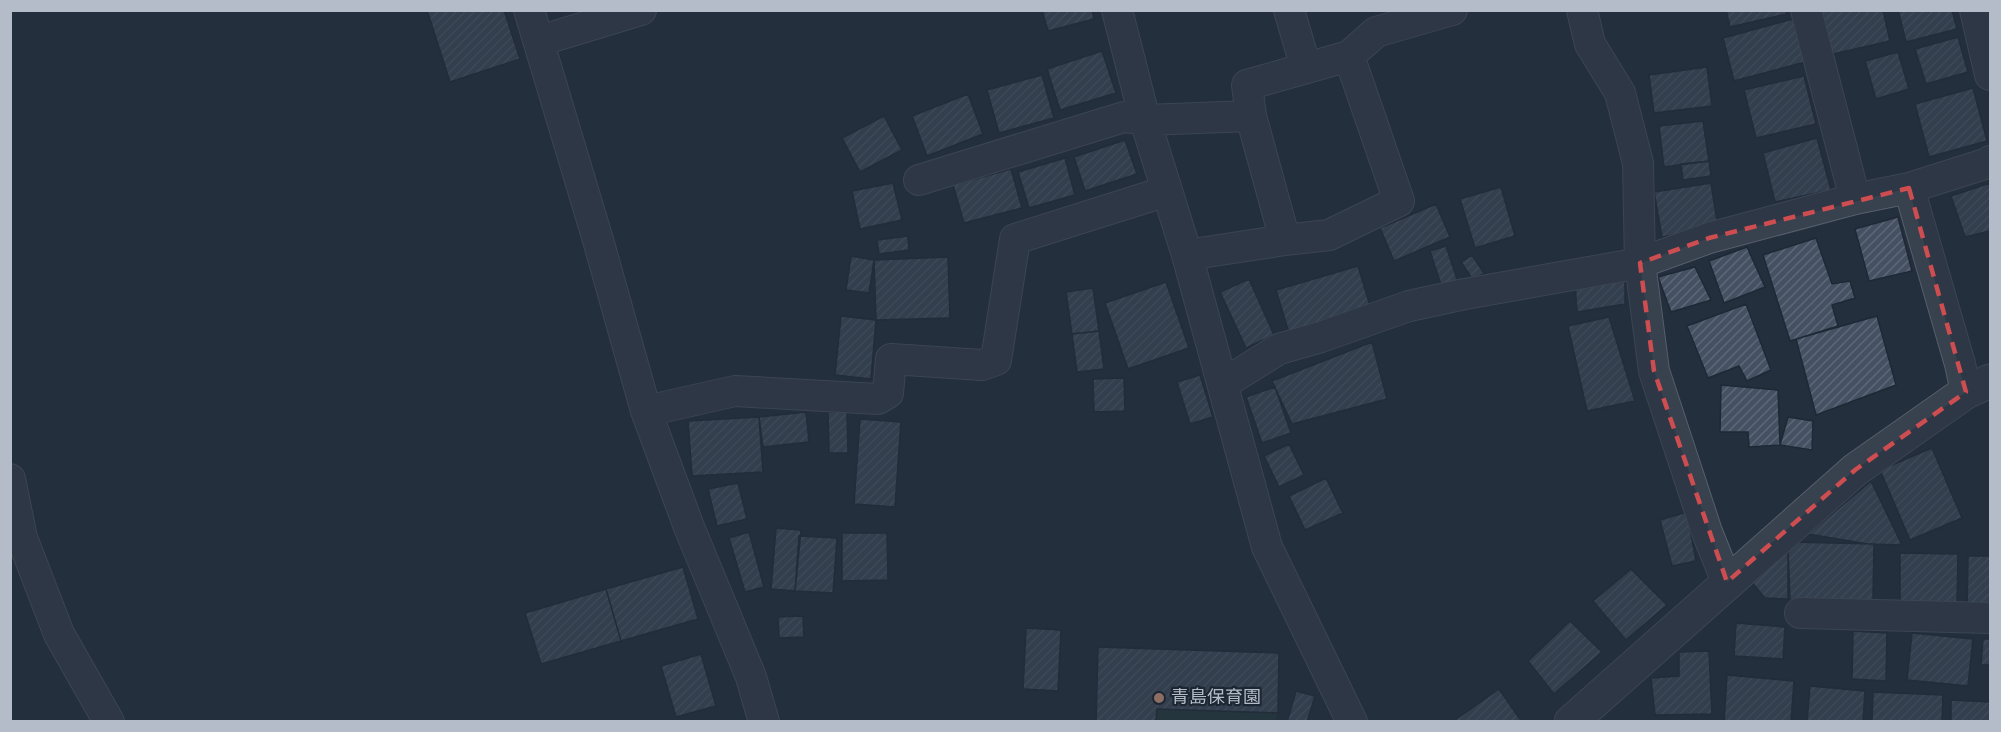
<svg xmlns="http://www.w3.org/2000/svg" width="2001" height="732" viewBox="0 0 2001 732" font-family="'Alegreya Sans','Noto Sans JP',sans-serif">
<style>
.pitch{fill:#263c3f}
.building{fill:url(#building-hatch);stroke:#1f2835;stroke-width:1.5}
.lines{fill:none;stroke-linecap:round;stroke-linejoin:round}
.minor-casing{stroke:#565f6c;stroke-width:32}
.tertiary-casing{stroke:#565f6c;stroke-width:35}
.minor{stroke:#38414e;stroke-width:30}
.tertiary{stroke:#38414e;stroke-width:33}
.marked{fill:none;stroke:#ce4d50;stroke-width:4.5;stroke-dasharray:12 8;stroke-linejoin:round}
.education-dot{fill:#8d6e63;stroke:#1d2633;stroke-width:2}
.labels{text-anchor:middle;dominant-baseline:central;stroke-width:4.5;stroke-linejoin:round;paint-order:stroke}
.poi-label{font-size:18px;fill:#b4bcc9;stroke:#1d2633;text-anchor:start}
</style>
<defs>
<pattern id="building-hatch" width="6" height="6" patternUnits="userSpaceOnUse" patternTransform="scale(1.5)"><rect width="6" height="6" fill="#455162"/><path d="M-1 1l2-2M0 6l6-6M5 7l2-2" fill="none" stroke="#5d6877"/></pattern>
</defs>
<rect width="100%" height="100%" fill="#242f3e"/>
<path class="pitch" d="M 1157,709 L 1278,713 L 1275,721 L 1156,722 Z"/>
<path class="building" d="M 427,10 L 504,10 L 520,59 L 450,82 Z
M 1042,10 L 1092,10 L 1094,19 L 1048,31 Z
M 1726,10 L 1786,10 L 1787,14 L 1730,27 Z
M 1819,10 L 1883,10 L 1890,41 L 1829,55 Z
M 1898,10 L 1952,10 L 1957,29 L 1906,42 Z
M 1793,19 L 1805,62 L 1734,81 L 1723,38 Z
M 1958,37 L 1968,72 L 1926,84 L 1915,49 Z
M 1102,51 L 1116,93 L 1060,110 L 1047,69 Z
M 1898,52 L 1909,89 L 1876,99 L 1865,61 Z
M 1707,67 L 1712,106 L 1654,113 L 1649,75 Z
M 1042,75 L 1054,118 L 999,133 L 987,90 Z
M 1804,76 L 1816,124 L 1756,138 L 1744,90 Z
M 1973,88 L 1987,141 L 1929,157 L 1915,104 Z
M 968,94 L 983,134 L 927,156 L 912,116 Z
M 884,116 L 902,150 L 860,172 L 842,138 Z
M 1703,121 L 1709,161 L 1664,167 L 1659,126 Z
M 1817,138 L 1831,190 L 1775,202 L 1763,153 Z
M 1125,140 L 1137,174 L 1085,191 L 1074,157 Z
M 1065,158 L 1075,195 L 1029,208 L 1018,172 Z
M 1709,161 L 1711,176 L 1683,180 L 1681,164 Z
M 1011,169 L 1022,208 L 964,223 L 953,185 Z
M 893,183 L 902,220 L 860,229 L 852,191 Z
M 1711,183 L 1718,228 L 1662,237 L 1654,192 Z
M 1990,183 L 1990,231 L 1965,237 L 1951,196 Z
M 1501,187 L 1515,236 L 1475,248 L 1460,199 Z
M 1436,204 L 1450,237 L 1394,261 L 1380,228 Z
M 1898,217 L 1912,271 L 1869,281 L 1855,229 Z
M 908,236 L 909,250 L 879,254 L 877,240 Z
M 1816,238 L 1832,284 L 1850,281 L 1855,298 L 1832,305 L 1838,326 L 1790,341 L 1763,255 Z
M 1446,246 L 1458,282 L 1442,288 L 1430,251 Z
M 1747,247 L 1765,287 L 1724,303 L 1709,261 Z
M 1472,255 L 1484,273 L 1473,280 L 1461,262 Z
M 851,256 L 874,260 L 869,293 L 846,290 Z
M 948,257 L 950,318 L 876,320 L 874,260 Z
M 1358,266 L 1371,309 L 1289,333 L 1276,290 Z
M 1695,267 L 1711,300 L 1671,312 L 1658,277 Z
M 1625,276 L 1625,304 L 1577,312 L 1575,283 Z
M 1249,279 L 1274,335 L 1246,348 L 1220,292 Z
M 1166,282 L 1189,348 L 1128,369 L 1105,303 Z
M 1093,288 L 1099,331 L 1072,334 L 1066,292 Z
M 1746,304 L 1771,370 L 1747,381 L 1739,366 L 1708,378 L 1687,326 Z
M 841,316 L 876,320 L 871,379 L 835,375 Z
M 1877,316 L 1896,385 L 1816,415 L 1796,339 Z
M 1609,317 L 1635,401 L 1587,411 L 1568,326 Z
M 1099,331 L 1104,369 L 1077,372 L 1072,334 Z
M 1372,342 L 1387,399 L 1292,424 L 1272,381 Z
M 1200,375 L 1213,417 L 1190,424 L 1177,382 Z
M 1124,378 L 1125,411 L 1094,412 L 1093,379 Z
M 1721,385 L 1778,390 L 1780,445 L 1749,447 L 1748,432 L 1720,432 Z
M 1275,387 L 1291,433 L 1262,443 L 1246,397 Z
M 847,411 L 848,453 L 829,453 L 828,412 Z
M 806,412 L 809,442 L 763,447 L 759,417 Z
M 759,417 L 763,472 L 692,476 L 688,421 Z
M 1788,417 L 1813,421 L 1812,450 L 1780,445 Z
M 860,419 L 901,422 L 895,507 L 854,504 Z
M 1289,444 L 1304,475 L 1279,487 L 1264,456 Z
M 1932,448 L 1962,518 L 1910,540 L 1880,470 Z
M 1326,478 L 1343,513 L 1305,530 L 1289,496 Z
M 1871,481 L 1902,545 L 1868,544 L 1808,534 Z
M 738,483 L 747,519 L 717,526 L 708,489 Z
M 1687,512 L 1696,561 L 1672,566 L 1660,520 Z
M 776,528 L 801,530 L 795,591 L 771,589 Z
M 749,532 L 764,587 L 745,592 L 729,538 Z
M 842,533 L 887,533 L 888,580 L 842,581 Z
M 799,536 L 837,538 L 833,593 L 795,591 Z
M 1791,542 L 1874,544 L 1873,601 L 1790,600 L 1788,550 Z
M 1788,550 L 1788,599 L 1765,598 L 1749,579 Z
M 1900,553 L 1958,554 L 1957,605 L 1900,604 Z
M 1968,556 L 1990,556 L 1990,611 L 1967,611 Z
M 683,567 L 698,619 L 621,641 L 606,589 Z
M 1631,569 L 1667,605 L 1626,640 L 1593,601 Z
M 606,589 L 621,641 L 541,664 L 525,613 Z
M 803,616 L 804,637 L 779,638 L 778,617 Z
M 1570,621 L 1602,652 L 1554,694 L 1528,661 Z
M 1736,623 L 1785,627 L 1783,659 L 1734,656 Z
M 1026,628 L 1061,630 L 1058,691 L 1023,689 Z
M 1853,631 L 1887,633 L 1886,681 L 1852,679 Z
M 1912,633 L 1973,639 L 1968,686 L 1907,680 Z
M 1983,639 L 1990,639 L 1990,665 L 1981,665 Z
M 1098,647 L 1279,653 L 1278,713 L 1157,709 L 1156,722 L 1096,722 Z
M 1709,651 L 1712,714 L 1655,715 L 1651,678 L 1679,676 L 1679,652 Z
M 701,654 L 716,706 L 676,717 L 661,666 Z
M 1727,675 L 1794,681 L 1791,722 L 1724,722 Z
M 1810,686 L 1865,691 L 1863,722 L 1807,722 Z
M 1499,689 L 1522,722 L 1456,722 L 1455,720 Z
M 1296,691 L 1315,696 L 1307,722 L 1287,722 Z
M 1873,692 L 1943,695 L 1942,722 L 1872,722 Z
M 1951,700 L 1990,702 L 1990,722 L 1951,722 Z"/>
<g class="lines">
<g class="minor-casing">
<path id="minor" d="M 529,10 L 598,240 L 646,411 L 689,527 L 751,677 L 764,722
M 1117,10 L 1145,120 L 1187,255 L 1267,547 L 1352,722
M 1289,10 L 1306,68
M 1582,10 L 1590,44 L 1620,93 L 1638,163 L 1640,263 L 1654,371 L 1707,532 L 1727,582
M 1806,10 L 1855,199
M 1975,10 L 1990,75
M 539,41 L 641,10
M 1251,116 L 1247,85 L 1349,56 L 1376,32 L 1452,10
M 919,180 L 1124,117 L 1145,120 L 1251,116 L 1285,240 L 1187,255
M 1909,188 L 1988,163 L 1990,161
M 1285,240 L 1329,235 L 1399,201 L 1349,56
M 1223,384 L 1279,349 L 1321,337 L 1409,306 L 1465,294 L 1640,263 L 1709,238 L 1855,199 L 1909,188 L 1960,364 L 1966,392
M 646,411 L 735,391 L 878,399 L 888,393 L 891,359 L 982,365 L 996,360 L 1015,239 L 1167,191
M 10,479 L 22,538 L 59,634 L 109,722
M 1800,613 L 1990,618"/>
</g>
<g class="tertiary-casing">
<path id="tertiary" d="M 1571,722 L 1855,470 L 1966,392 L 1990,381"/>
</g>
<use href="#minor" class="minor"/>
<use href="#tertiary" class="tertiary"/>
</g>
<path d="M0 0H2001V732H0ZM 1909,188 L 1966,392 L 1855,470 L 1727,582 L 1654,371 L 1640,263 L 1709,238 Z" fill="#242f3e" fill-opacity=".55" fill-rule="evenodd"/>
<path class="marked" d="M 1909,188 L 1966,392 L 1855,470 L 1727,582 L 1654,371 L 1640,263 L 1709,238 Z"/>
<circle class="education-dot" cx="1159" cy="698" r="6"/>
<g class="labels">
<g class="poi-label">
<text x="1171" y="698">青島保育園</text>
</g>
</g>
<rect width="2001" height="732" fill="none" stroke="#b4bcc9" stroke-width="24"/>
</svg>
